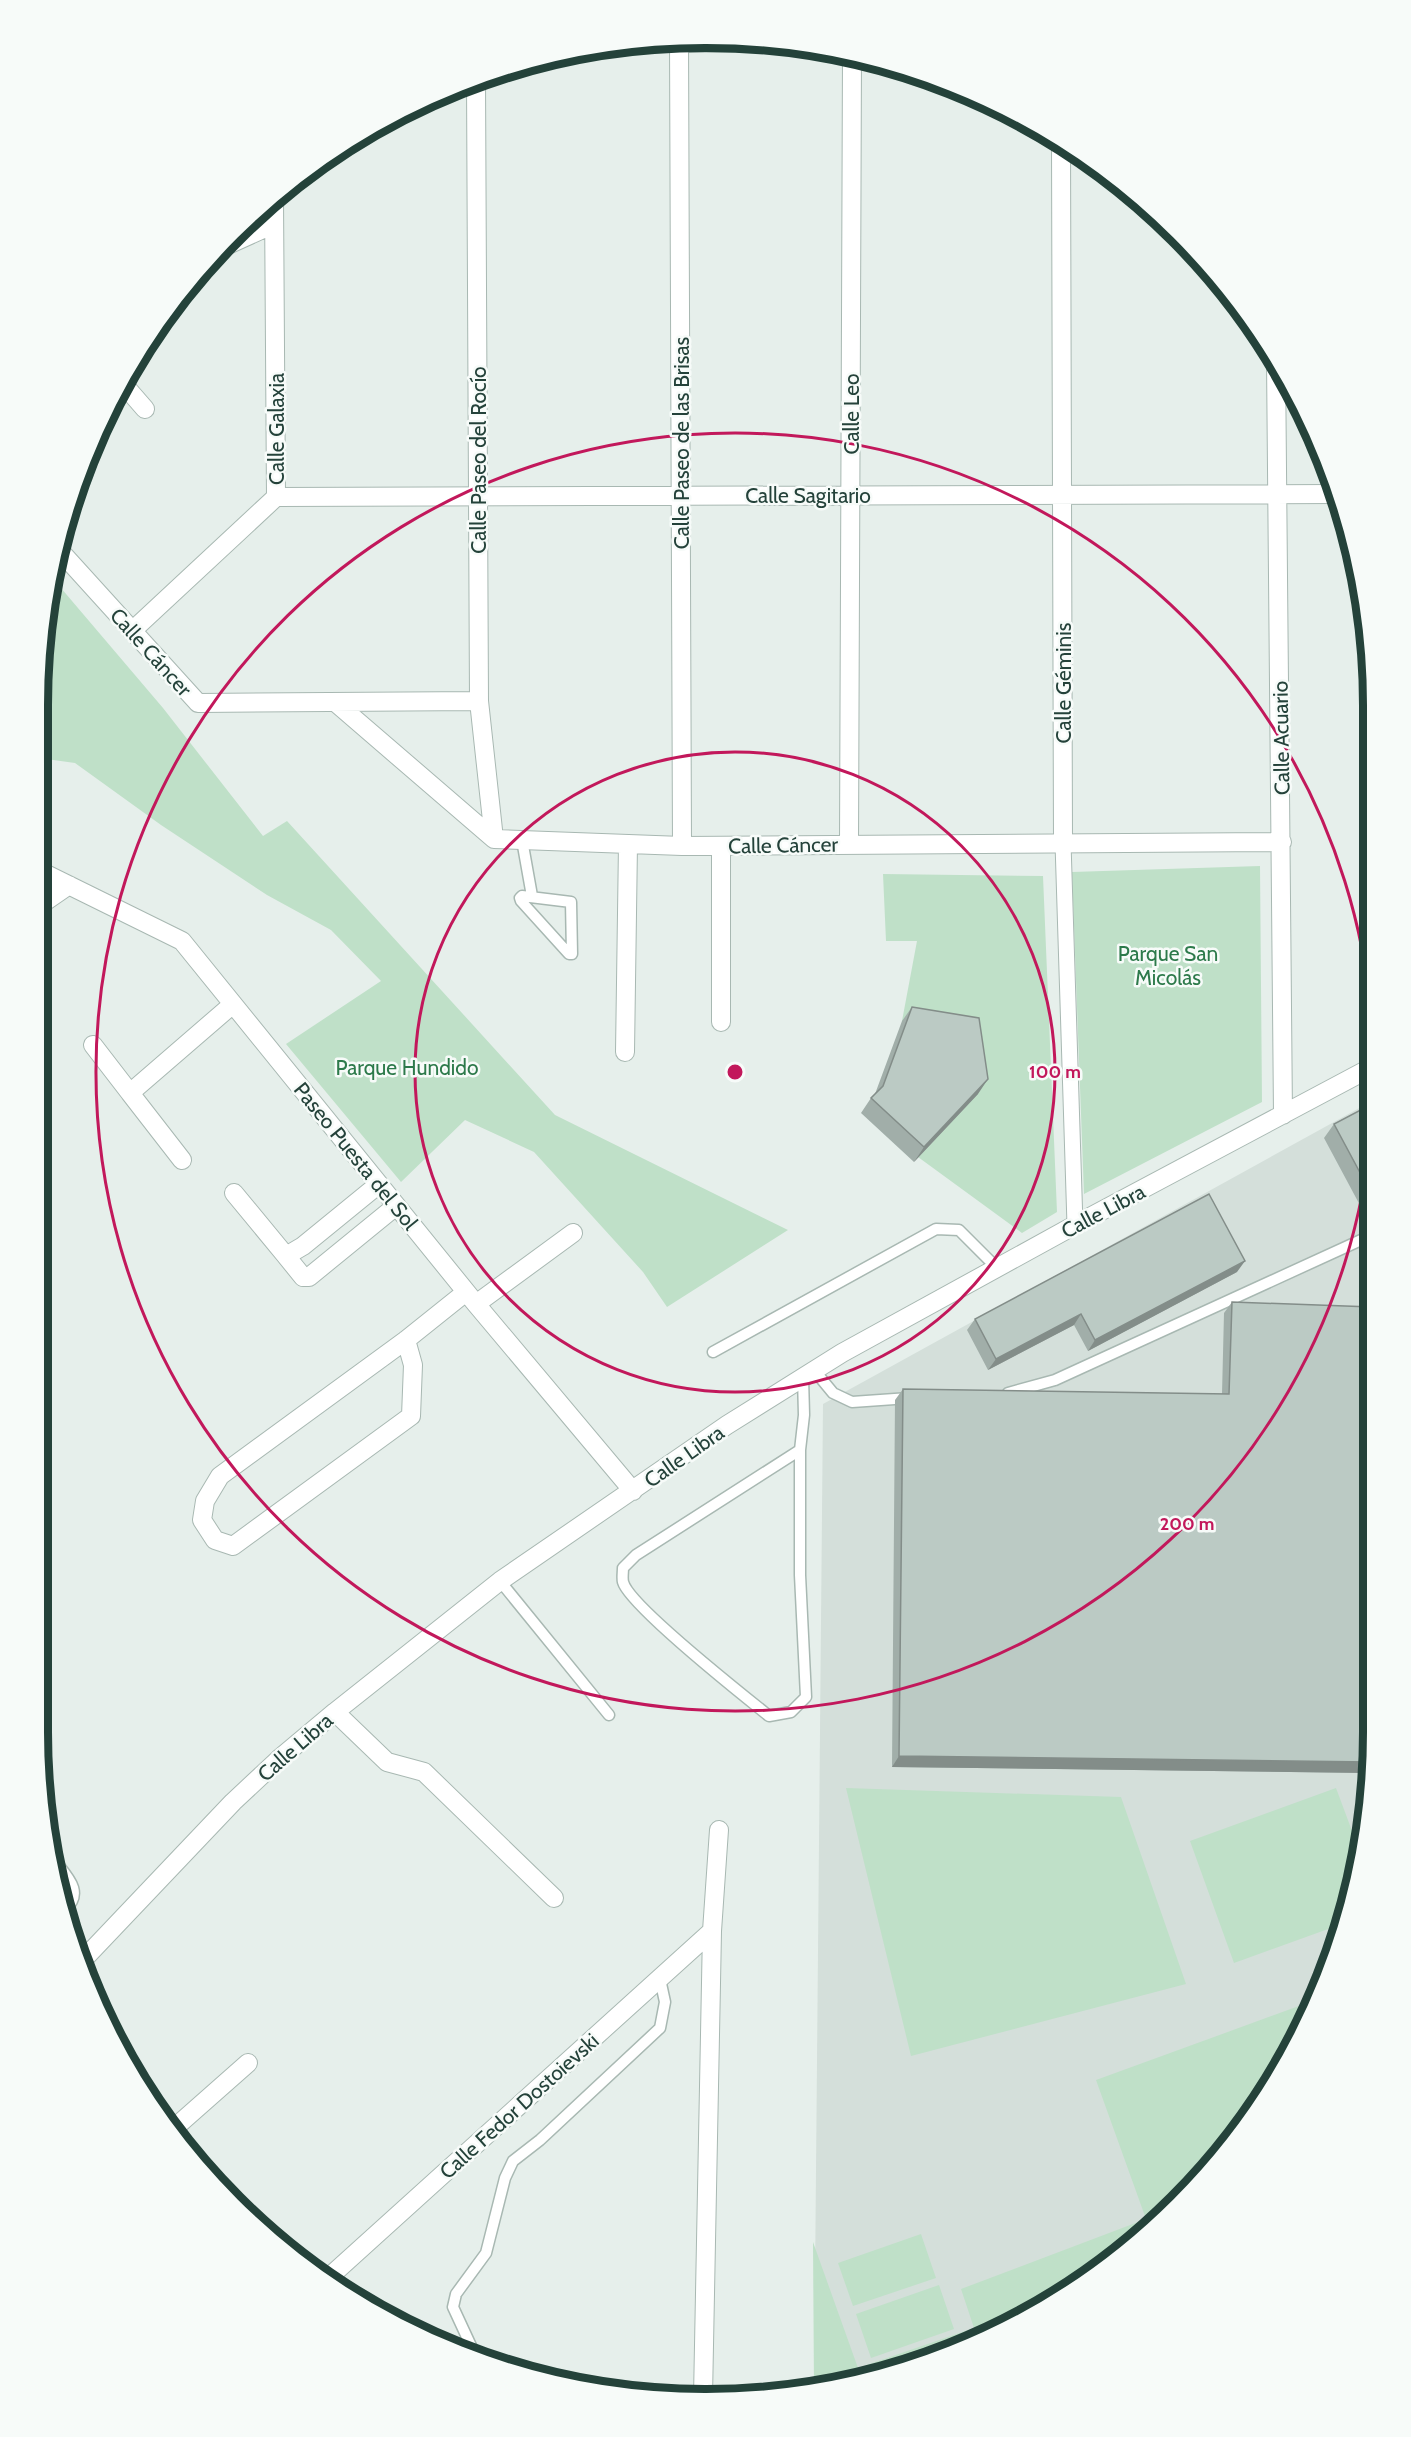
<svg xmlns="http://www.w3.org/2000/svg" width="1411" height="2437" viewBox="0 0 1411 2437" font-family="Cabin,sans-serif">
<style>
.built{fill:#d4dfda}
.green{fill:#bfe0c8}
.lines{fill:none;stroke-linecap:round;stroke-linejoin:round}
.service-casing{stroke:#a8b8b2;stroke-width:13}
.pedestrian-casing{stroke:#a8b8b2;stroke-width:17}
.minor-casing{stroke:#a8b8b2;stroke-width:20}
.service{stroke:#fff;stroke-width:10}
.pedestrian{stroke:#fff;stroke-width:15}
.minor{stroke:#fff;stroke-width:18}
.wall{fill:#a1aea9}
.shaded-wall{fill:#838d89}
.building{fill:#bbcac4;stroke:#838d89;stroke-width:1.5}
.ring{fill:none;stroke:#c2185b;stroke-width:3}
.labels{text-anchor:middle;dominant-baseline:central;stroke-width:5;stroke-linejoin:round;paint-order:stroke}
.street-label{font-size:21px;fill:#24423a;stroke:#f7fbf9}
.park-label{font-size:21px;fill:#2d7a4b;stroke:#f7fbf9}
.rim{fill:none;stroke:#24423a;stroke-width:8}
.centre{fill:#c2185b;stroke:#f7fbf9;stroke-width:3}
.ring-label{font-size:18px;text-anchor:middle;font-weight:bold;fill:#c2185b;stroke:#f7fbf9;stroke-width:5;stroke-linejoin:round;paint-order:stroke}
</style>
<rect width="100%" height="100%" fill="#e6efeb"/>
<path class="built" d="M 1372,1101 L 1372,1776 L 1338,1947 L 1261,2102 L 1146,2234 L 1040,2310 L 961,2349 L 836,2387 L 814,2390 L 823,1404 Z"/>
<path class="green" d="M 55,581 L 163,708 L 263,836 L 287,821 L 555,1115 L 788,1230 L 667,1307 L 643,1272 L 534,1152 L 465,1120 L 401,1182 L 286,1044 L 381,981 L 331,930 L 267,895 L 161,825 L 75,763 L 39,758 L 39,661 Z
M 1260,866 L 1262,1102 L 1084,1194 L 1072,872 Z
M 883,874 L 1043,876 L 1057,1212 L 1022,1233 L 918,1157 L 902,1021 L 917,941 L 886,941 Z
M 846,1788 L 1121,1797 L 1186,1984 L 911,2056 Z
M 1336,1788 L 1358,1847 L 1342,1924 L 1234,1963 L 1190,1841 Z
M 1310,2002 L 1261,2102 L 1146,2234 L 1040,2310 L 961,2349 L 836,2387 L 814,2390 L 813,2242 L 858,2368 L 974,2328 L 961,2289 L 1146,2219 L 1096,2080 Z
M 921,2234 L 936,2278 L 853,2306 L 838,2263 Z
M 939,2285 L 954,2329 L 871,2358 L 856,2314 Z"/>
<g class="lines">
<g class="service-casing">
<path id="service" d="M 522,840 L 532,896
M 522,896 L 571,902 L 572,954 L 569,954 L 521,901 L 520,898 Z
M 713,1352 L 936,1229 L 959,1230 L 997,1268
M 814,1370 L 833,1393 L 852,1402 L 909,1398
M 1008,1393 L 1055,1380 L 1372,1235
M 800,1450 L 636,1555 L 623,1568 C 623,1572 622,1578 623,1582 C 629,1605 744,1696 769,1716 L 791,1712 L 806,1697 L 800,1575 L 800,1450 L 804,1415 L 803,1377
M 500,1581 L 609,1715
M 52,1857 C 65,1875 86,1891 65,1910
M 471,2353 L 472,2348 L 453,2307 L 456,2294 L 486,2253 L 505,2178 L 513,2161 L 540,2140 L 660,2028 L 665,2002 L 660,1979"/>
</g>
<g class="pedestrian-casing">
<path id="pedestrian" d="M 1063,843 L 1075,1225"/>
</g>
<g class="minor-casing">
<path id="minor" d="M 679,40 L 682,846
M 679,43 L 755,42
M 476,81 L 479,701 L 494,839
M 1061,142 L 1063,843
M 221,248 L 274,224
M 1276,361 L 1283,1115
M 125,386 L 145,409
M 276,497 L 1339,494
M 61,552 L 198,703 L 479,701
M 132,631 L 276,497 L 274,199
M 335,702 L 494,839 L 682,846 L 1282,842
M 849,845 L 852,55
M 40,871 L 182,941 L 476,1304 L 633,1491
M 40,905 L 69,885
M 721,1022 L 721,846
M 93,1045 L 130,1093 L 233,1004
M 625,1052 L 628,844
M 130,1093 L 182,1160
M 234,1193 L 286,1256 L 303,1246 L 379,1184
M 286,1256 L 303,1277 L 309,1277 L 396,1206
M 476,1304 L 573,1233
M 406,1340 L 413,1365 L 411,1416 L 233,1546 L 215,1540 L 202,1520 L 205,1501 L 220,1476 L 406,1340 L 466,1292
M 335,1712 L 387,1762 L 424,1772 L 554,1898
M 80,1963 L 233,1802 L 279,1759 L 335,1712 L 500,1581 L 727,1425 L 842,1353 L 1075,1225 L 1372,1067
M 171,2131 L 248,2063
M 326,2280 L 712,1931
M 703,2397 L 712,1931 L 719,1830"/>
</g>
<use href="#service" class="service"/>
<use href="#pedestrian" class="pedestrian"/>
<use href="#minor" class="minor"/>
</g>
<path class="wall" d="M 912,1007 L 978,1094 L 914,1162 L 861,1113 L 871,1098 L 875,1094 L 902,1021 Z
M 1372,1104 L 1372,1204 L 1362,1209 L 1324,1138 L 1334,1124 Z
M 1237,1272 L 1088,1351 L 1074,1325 L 988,1370 L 967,1330 L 975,1319 Z
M 1232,1302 L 1369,1773 L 892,1767 L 895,1400 L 903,1389 L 1222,1394 L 1224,1313 Z"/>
<path class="shaded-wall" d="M 988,1079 L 978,1094 L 914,1162 L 924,1147 Z
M 1372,1195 L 1372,1204 L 1362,1209 Z
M 1245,1261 L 1237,1272 L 1088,1351 L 1095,1340 Z
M 1081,1314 L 1074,1325 L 988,1370 L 996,1359 Z
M 899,1756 L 1372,1762 L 1372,1769 L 1369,1773 L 892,1767 Z"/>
<path class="building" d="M 912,1007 L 979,1018 L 988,1079 L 924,1147 L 871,1098 L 883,1086 Z
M 1372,1104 L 1372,1195 L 1334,1124 Z
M 1209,1194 L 1245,1261 L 1095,1340 L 1081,1314 L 996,1359 L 975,1319 Z
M 1232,1302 L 1372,1307 L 1372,1762 L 899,1756 L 903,1389 L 1229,1394 Z"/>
<g class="ring">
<circle cx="735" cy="1072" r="320"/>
<path d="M1372 1122A639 639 0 1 1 1372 1022"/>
</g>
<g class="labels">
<g class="street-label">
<text transform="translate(851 414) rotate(-90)">Calle Leo</text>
<text transform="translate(276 429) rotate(-90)">Calle Galaxia</text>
<text transform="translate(681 443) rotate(-90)">Calle Paseo de las Brisas</text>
<text transform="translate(478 460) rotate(-90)">Calle Paseo del Rocío</text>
<text x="808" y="495">Calle Sagitario</text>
<text transform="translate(151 652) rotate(48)">Calle Cáncer</text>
<text transform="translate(1063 683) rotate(-90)">Calle Géminis</text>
<text transform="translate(1281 738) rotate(-91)">Calle Acuario</text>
<text transform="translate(783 845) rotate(-1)">Calle Cáncer</text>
<text transform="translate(356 1156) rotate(51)">Paseo Puesta del Sol</text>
<text transform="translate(1103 1211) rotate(-28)">Calle Libra</text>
<text transform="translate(684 1456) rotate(-35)">Calle Libra</text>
<text transform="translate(295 1747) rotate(-41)">Calle Libra</text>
<text transform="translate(519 2106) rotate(-42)">Calle Fedor Dostoievski</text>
</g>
<g class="park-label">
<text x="1168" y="953">Parque San<tspan x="1168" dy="24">Micolás</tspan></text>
<text x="407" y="1067">Parque Hundido</text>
</g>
</g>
<path d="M0 0H1411V2437H0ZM705 48H706A657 657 0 0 1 1363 705V1732A657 657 0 0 1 706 2389H705A657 657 0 0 1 48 1732V705A657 657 0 0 1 705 48Z" fill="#f7fbf9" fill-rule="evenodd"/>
<path class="rim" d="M705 48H706A657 657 0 0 1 1363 705V1732A657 657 0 0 1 706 2389H705A657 657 0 0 1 48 1732V705A657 657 0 0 1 705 48Z"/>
<circle cx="735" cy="1072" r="9" class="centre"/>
<g class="ring-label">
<text x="1055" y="1078">100 m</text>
<text x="1187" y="1530">200 m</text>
</g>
</svg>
